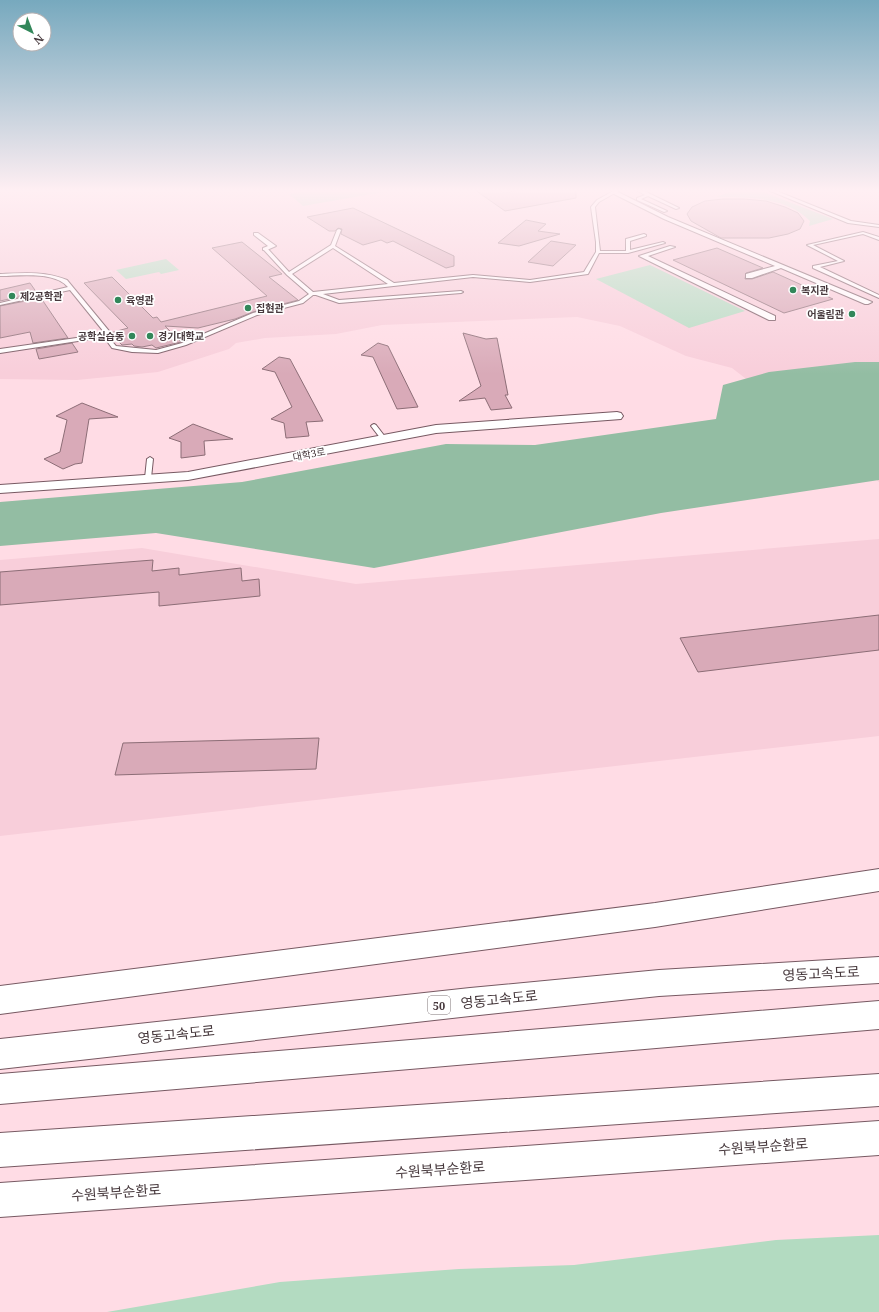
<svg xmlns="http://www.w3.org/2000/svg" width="879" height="1312" viewBox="0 0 879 1312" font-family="'Noto Serif','Noto Sans KR',serif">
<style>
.built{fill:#f8ceda}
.green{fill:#b3dbc1}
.forest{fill:#93bda3}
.building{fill:#d9aab8;stroke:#8c6d76}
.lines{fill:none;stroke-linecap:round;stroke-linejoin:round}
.service-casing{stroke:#775962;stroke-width:2}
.pedestrian-casing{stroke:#775962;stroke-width:2}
.minor-casing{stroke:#775962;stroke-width:2}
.trunk-casing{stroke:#775962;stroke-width:2}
.motorway-casing{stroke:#775962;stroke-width:2}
.service{fill:#fff;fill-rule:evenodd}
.pedestrian{fill:#fff;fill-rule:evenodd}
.minor{fill:#fff;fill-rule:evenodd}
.trunk{fill:#fff;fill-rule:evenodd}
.motorway{fill:#fff;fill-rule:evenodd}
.poi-dot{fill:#32875a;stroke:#fff;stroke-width:1.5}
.labels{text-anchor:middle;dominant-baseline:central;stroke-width:3.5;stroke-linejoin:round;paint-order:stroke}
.far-poi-label{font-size:10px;font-weight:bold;fill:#47393d;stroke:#fff;text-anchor:start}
.far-street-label{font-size:10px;fill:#47393d;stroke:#fff}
.shield{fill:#fff;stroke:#7e7477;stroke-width:1}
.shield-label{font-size:11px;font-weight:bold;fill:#47393d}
.near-street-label{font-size:14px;fill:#47393d;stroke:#fff}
</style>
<rect width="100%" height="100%" fill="#ffdce5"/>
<path class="built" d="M 0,190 L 879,190 L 879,482 L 732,368 L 686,356 L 620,326 L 577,317 L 382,325 L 336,334 L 265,338 L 236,343 L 229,349 L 158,372 L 77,380 L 0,379 Z
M 879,539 L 879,736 L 0,836 L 0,560 L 142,548 L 356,584 Z"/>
<path class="green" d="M 313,190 L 394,190 L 303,206 L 289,194 Z
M 733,190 L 758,190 L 833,219 L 809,226 L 810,221 C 787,197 748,197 717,197 Z
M 166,259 L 179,270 L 161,274 L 159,272 L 126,279 L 116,270 Z
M 650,265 L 745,311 L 689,328 L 596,279 Z
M 879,1235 L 879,1312 L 107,1312 L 280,1282 L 459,1269 L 574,1265 L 776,1240 Z"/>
<path class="forest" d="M 855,362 L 879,362 L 879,480 L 661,513 L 374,568 L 156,533 L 0,546 L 0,502 L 242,482 L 446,444 L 535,445 L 716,419 L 723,385 L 769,372 Z"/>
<path class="building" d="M 475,190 L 500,190 L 505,193 L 519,190 L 576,190 L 576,198 L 505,211 Z
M 723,199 L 744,199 L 766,201 L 785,207 L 798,213 L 804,221 L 800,229 L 788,234 L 769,238 L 721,238 L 691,221 L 687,214 L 692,207 L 705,201 Z
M 353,208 L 454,256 L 454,266 L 446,268 L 393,241 L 387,243 L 381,240 L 363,245 L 341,234 L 342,229 L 338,228 L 335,231 L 329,231 L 307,217 Z
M 526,220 L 546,224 L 538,231 L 560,234 L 519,246 L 498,243 Z
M 551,241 L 576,245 L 553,266 L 528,262 Z
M 242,242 L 282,274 L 269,277 L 298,300 L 253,312 L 235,319 L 198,328 L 165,326 L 181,342 L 156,348 L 152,345 L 142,347 L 134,346 L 132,344 L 122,345 L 110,333 L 128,328 L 84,283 L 112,277 L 153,318 L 157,317 L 161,322 L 267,296 L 212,248 Z
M 717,248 L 763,268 L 746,273 L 745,279 L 752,279 L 773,272 L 833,299 L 784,313 L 673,260 Z
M 30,283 L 37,293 L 0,301 L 0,290 Z
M 41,298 L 68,338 L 33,343 L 30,332 L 0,338 L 0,306 Z
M 463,333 L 486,339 L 497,338 L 508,395 L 505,395 L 512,408 L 491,410 L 485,398 L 459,401 L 481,386 Z
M 72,343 L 78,352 L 39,359 L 36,349 Z
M 378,343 L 388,346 L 418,407 L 397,409 L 373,357 L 361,355 Z
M 279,357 L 290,359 L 323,421 L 306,422 L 309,436 L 286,438 L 284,423 L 271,419 L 292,407 L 275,372 L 262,369 Z
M 82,403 L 118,417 L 89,419 L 82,463 L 75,464 L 63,469 L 44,459 L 60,452 L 67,420 L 56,416 Z
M 193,424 L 233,439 L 204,441 L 205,455 L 181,458 L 181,442 L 169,438 Z
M 153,560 L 152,571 L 179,568 L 179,575 L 241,568 L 242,581 L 259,579 L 260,596 L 159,606 L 159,592 L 0,605 L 0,572 Z
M 879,615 L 879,650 L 698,672 L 680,638 Z
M 319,738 L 316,769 L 115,775 L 123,743 Z"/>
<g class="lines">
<g class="service-casing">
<path id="service" d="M 615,190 L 620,190 L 599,202 L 595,207 L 600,251 L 626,251 L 626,239 L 644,234 L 646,235 L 646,236 L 630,241 L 630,250 L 663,242 L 665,243 L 628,253 L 599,253 L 588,274 L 530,282 L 473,277 L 323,294 L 339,300 L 461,291 L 463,292 L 461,293 L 339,303 L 316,295 L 313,295 L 303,303 L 257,315 L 186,345 L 158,353 L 132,352 L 112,348 L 104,337 L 0,353 L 0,349 L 104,334 L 104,332 L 70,290 L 0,305 L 0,303 L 68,287 C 54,271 20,276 0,276 L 0,274 C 23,273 45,271 67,280 L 109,331 L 109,338 L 116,346 L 156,350 L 182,343 L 253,313 L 299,301 L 309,294 L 287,275 L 263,249 L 267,248 L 289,272 L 331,245 L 337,230 L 339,229 L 341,230 L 335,246 L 394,283 L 473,275 L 530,280 L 584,272 L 596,252 L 596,242 L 591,207 L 597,200 ZM 333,248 L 388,284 L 313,292 L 292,274 Z
M 636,190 L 642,190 L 679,208 L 676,209 L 648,196 L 641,199 L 667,211 L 664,212 L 637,200 L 637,198 L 645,195 Z
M 768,190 L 774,190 L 851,221 L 879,225 L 879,227 L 848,223 Z
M 863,232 L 879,237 L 879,240 L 863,234 L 813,245 L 844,261 L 820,267 L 879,295 L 879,298 L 813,268 L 813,266 L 838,261 L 807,245 Z
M 374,424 L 376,425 L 386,438 L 385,439 L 381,439 L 371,426 L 372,425 Z
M 150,457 L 153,459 L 151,478 L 148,480 L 145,478 L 147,459 Z"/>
</g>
<g class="pedestrian-casing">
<path id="pedestrian" d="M 614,190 L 668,217 L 872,302 L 868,304 L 865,304 L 781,268 L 752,278 L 746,278 L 746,274 L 775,266 L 664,219 L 612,193 L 612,191 Z
M 254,233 L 258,233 L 276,246 L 267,250 L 263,250 L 263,248 L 268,246 L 254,235 Z
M 670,246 L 675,247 L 648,256 L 775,316 L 775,320 L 769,320 L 639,256 Z"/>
</g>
<g class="minor-casing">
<path id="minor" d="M 617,412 L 621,413 L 623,416 L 621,419 L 436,433 L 188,480 L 0,493 L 0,485 L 188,472 L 436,425 Z"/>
</g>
<g class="trunk-casing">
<path id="trunk" d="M 879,1074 L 879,1106 L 0,1167 L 0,1133 Z
M 879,1121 L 879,1155 L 0,1217 L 0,1183 Z"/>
</g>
<g class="motorway-casing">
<path id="motorway" d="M 879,869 L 879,891 L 655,927 L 0,1014 L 0,986 L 655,903 Z
M 879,957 L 879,983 L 659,996 L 470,1016 L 0,1069 L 0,1039 L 470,988 L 659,970 Z
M 879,1001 L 879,1029 L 0,1104 L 0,1074 Z"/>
</g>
<use href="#service" class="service"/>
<use href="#pedestrian" class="pedestrian"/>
<use href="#minor" class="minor"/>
<use href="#trunk" class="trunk"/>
<use href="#motorway" class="motorway"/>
</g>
<linearGradient id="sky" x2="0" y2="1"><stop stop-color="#77a9be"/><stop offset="0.51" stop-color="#ffeff3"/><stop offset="1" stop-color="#ffeff3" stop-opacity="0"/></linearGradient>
<rect width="879" height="374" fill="url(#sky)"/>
<g class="poi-dot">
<circle cx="793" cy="290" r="4"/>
<circle cx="12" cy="296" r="4"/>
<circle cx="118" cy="300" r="4"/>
<circle cx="248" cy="308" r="4"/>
<circle cx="852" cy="314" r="4"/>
<circle cx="132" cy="336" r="4"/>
<circle cx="150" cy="336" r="4"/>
</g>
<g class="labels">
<g class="far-poi-label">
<text x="801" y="290">복지관</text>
<text x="20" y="296">제2공학관</text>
<text x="126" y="300">육영관</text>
<text x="256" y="308">집현관</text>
<text x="844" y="314" text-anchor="end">어울림관</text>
<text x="124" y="336" text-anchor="end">공학실습동</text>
<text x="158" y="336">경기대학교</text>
</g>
<g class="far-street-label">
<text transform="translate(309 454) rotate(-11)">대학3로</text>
</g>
<rect class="shield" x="428" y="996" width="22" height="18" rx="3"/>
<g class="shield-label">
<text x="439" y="1005">50</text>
</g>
<g class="near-street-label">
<text transform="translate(821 973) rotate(-3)">영동고속도로</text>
<text transform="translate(499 999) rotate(-6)">영동고속도로</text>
<text transform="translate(176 1034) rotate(-6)">영동고속도로</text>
<text transform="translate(763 1146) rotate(-4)">수원북부순환로</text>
<text transform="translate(440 1169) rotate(-4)">수원북부순환로</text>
<text transform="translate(116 1192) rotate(-4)">수원북부순환로</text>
</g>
</g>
<g transform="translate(32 32) rotate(138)"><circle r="19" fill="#ffffff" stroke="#b5b0b1"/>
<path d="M0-3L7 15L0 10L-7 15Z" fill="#32875a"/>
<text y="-6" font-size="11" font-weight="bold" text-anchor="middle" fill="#47393d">N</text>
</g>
</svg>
